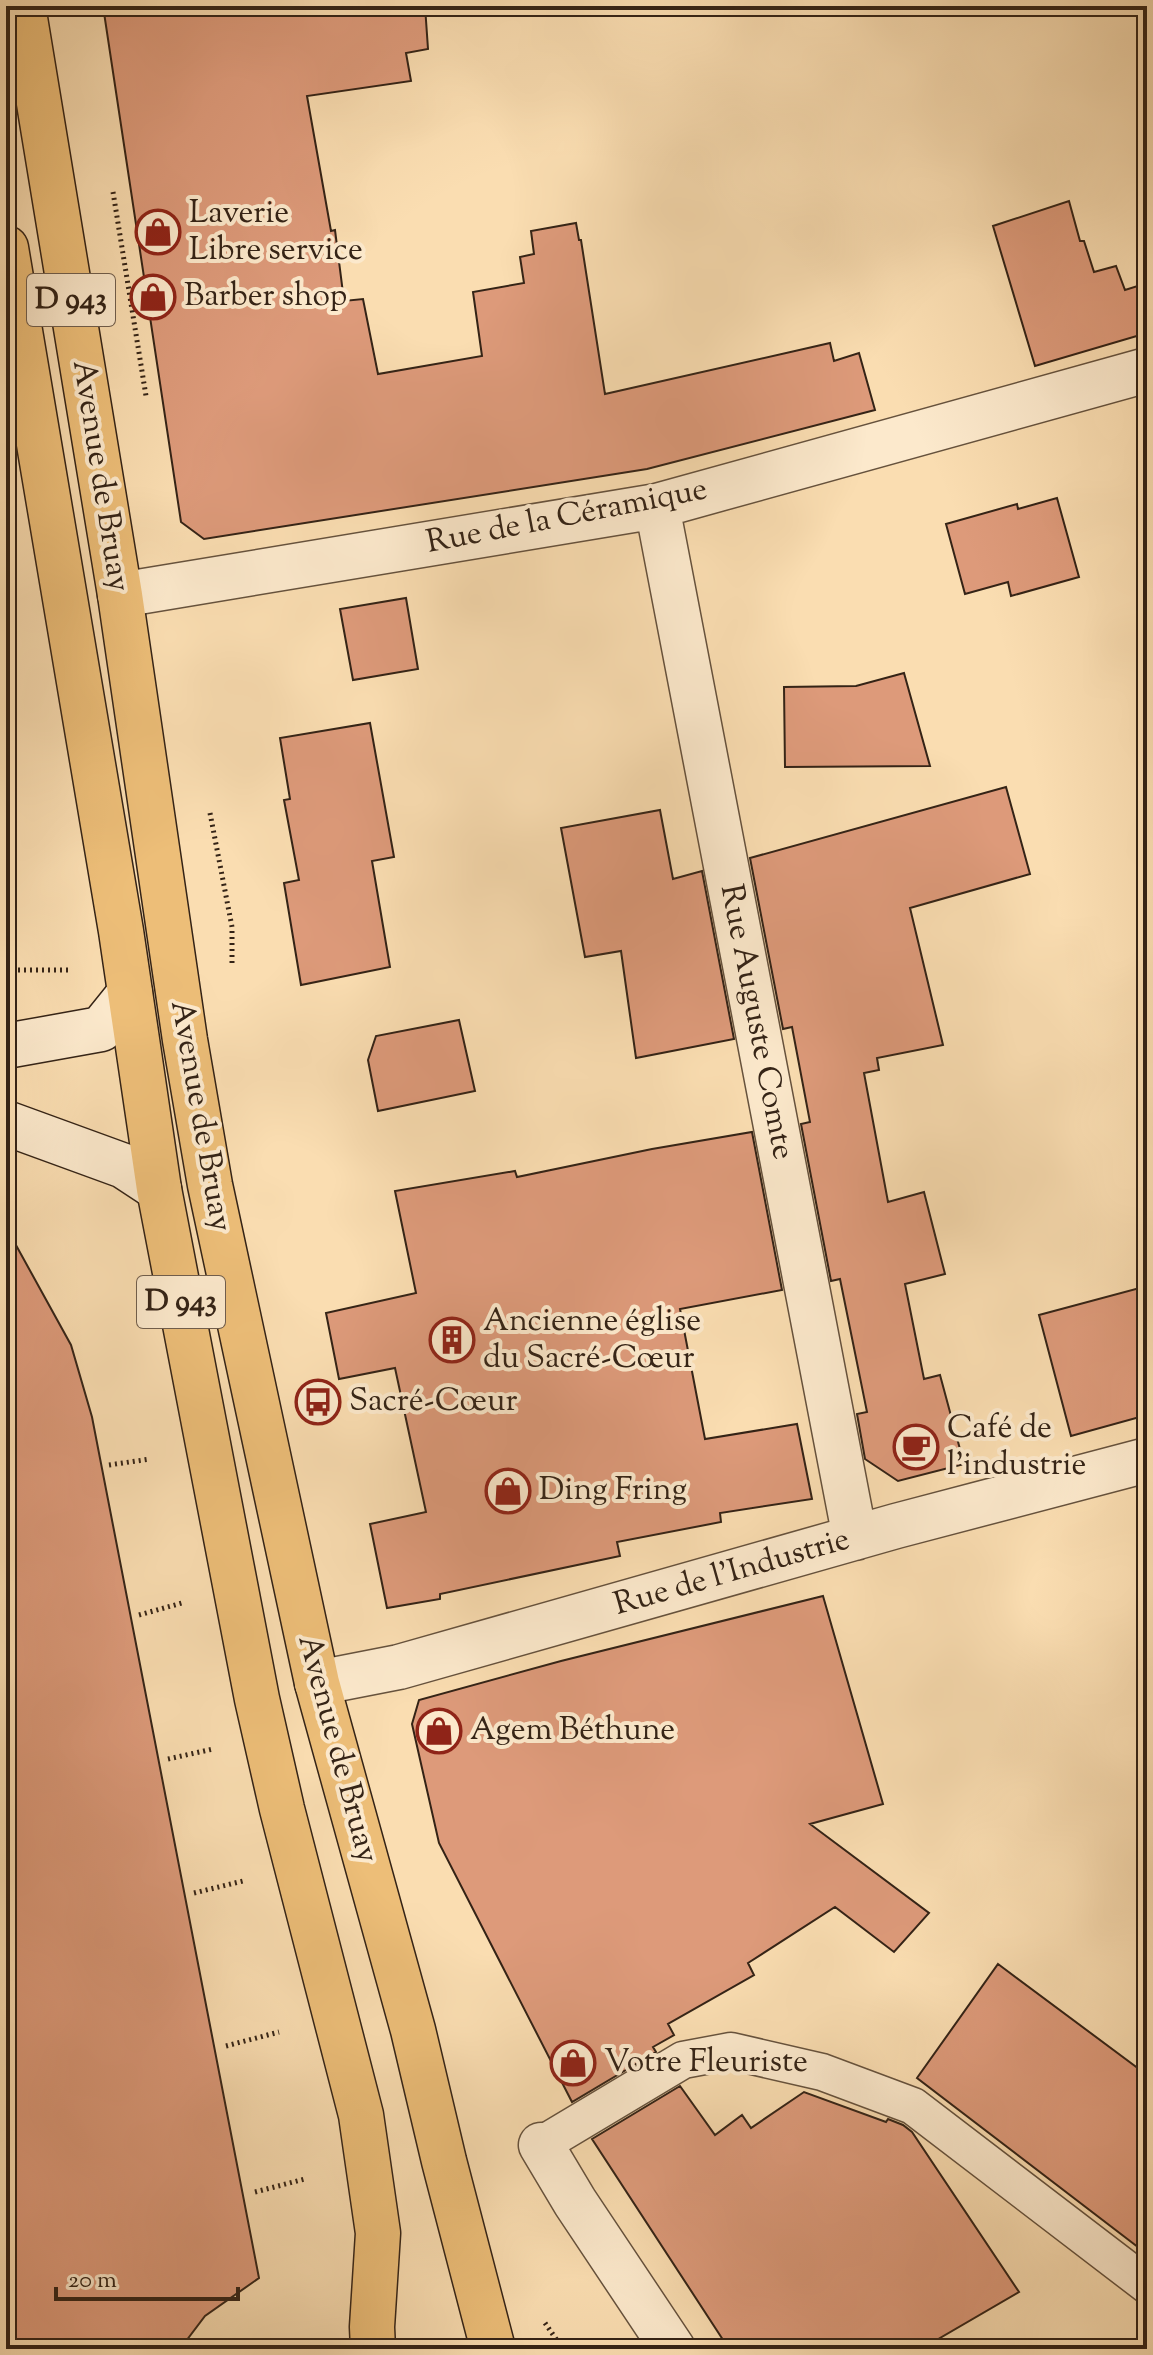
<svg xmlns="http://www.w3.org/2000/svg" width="1153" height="2355" viewBox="0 0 1153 2355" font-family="'Sorts Mill Goudy',serif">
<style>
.building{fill:#dd9a7a;stroke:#342316;stroke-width:2}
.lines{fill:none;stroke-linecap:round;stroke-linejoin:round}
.lane-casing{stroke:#66523d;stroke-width:39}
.street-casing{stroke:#66523d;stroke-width:47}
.secondary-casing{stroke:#342316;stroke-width:47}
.primary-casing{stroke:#342316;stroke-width:47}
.path{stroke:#342316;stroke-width:5;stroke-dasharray:2 4;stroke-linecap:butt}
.lane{stroke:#fce9cc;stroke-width:36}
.street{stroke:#fce9cc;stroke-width:44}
.secondary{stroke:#fce9cc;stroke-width:44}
.primary{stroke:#edbe78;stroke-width:44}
.labels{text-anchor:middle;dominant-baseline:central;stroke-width:8;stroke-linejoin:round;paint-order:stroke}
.shield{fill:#fce9cc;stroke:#705e4d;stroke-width:2}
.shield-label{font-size:30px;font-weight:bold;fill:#342316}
.poi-label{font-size:32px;fill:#342316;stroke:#fce9cc;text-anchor:start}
.street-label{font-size:32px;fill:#342316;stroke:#fce9cc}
</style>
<rect width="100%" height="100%" fill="#faddb1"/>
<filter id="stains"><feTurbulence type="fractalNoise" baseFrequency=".0025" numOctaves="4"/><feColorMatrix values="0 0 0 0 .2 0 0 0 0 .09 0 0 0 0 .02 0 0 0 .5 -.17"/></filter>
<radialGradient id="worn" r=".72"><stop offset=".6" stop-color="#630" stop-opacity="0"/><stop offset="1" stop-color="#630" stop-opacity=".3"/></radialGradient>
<path class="building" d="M 103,6 L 425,6 L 428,49 L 406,53 L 411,81 L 307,96 L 331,231 L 335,230 L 344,301 L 363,299 L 378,374 L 482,356 L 473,292 L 524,283 L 520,257 L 534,254 L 531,231 L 576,223 L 579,240 L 581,240 L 605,394 L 830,343 L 834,361 L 859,353 L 875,410 L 647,469 L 204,539 L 181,522 Z
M 1069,201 L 1080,241 L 1084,241 L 1094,272 L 1116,266 L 1125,290 L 1147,283 L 1147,333 L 1035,366 L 993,226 Z
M 1057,498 L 1079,577 L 1011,596 L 1008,582 L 965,594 L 946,524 L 1017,504 L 1018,509 Z
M 406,598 L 418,669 L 353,680 L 340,609 Z
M 904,673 L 930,766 L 785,767 L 784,687 L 856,686 Z
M 370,723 L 394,857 L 372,861 L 390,967 L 301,985 L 284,883 L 299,880 L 284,800 L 290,799 L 280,738 Z
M 1006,787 L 1030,874 L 910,908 L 943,1045 L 877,1058 L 879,1070 L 864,1073 L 888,1202 L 924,1192 L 945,1274 L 905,1284 L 924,1379 L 940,1375 L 964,1464 L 898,1481 L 865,1459 L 857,1414 L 867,1412 L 840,1279 L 831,1281 L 801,1124 L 810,1122 L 792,1027 L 783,1029 L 750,858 Z
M 660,810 L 673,879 L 702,871 L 734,1039 L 636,1058 L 621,951 L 585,957 L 561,828 Z
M 459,1020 L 475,1091 L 378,1111 L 368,1060 L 376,1036 Z
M 752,1132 L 782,1290 L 680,1309 L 705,1439 L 797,1424 L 812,1499 L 720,1513 L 721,1522 L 617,1542 L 620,1556 L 440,1594 L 440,1599 L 387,1608 L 370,1524 L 426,1512 L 395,1368 L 339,1379 L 326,1313 L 416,1293 L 395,1191 L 515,1171 L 517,1177 L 652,1149 Z
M 6,1227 L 71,1345 L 92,1417 L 259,2278 L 205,2316 L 180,2349 L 6,2349 Z
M 1147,1286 L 1147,1415 L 1071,1436 L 1039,1315 Z
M 823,1596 L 883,1804 L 810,1824 L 929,1913 L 894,1952 L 835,1907 L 748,1963 L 754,1975 L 668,2024 L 674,2035 L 653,2047 L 656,2052 L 572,2102 L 439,1843 L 412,1724 L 419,1700 L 561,1661 Z
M 998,1964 L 1147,2075 L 1147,2254 L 917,2078 Z
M 680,2086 L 715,2135 L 742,2115 L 751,2128 L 804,2092 L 886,2122 L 888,2119 L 903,2125 L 912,2132 L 1019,2292 L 921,2349 L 729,2349 L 592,2139 Z"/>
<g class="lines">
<g class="lane-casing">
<path id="lane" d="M 541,2145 L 683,2060 L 731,2051 L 822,2072 L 913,2106 L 1147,2285"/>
</g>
<g class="street-casing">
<path id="street" d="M 657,506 L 855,1538
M 120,595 L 657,506 L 1147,370
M 317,1683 L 399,1667 L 896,1526 L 1147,1460
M 541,2145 L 575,2202 L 673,2349"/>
</g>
<g class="secondary-casing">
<path id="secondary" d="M 6,1046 L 101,1029 L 130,993
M 6,1123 L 124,1166 L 159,1189"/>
</g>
<g class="primary-casing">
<path id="primary" d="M 23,6 L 120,595 L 185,1040 L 210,1185 L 317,1683 L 413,2030 L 444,2161 L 493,2349
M 6,248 L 121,931 L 159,1189 L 257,1699 L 282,1809 L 361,2115 L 378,2233 L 372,2327 L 373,2349"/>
</g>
<path class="path" d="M 113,192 L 146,396
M 210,813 L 232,927 L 232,965
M 6,970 L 71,970
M 7,993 L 9,970
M 109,1465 L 150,1459
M 139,1615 L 182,1603
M 168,1759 L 213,1749
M 194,1893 L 243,1881
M 226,2046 L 279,2032
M 255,2192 L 305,2179
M 545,2323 L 563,2349"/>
<use href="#lane" class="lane"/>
<use href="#street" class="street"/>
<use href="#secondary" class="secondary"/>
<use href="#primary" class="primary"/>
</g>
<defs>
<g id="shop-ring" transform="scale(2.3)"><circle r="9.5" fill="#fce9cc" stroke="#8f2418" stroke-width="1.5"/><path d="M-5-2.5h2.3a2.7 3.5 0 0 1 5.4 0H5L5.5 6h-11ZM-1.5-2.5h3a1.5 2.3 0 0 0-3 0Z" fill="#8f2418"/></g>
<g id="building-ring" transform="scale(2.3)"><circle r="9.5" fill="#fce9cc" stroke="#8f2418" stroke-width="1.5"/><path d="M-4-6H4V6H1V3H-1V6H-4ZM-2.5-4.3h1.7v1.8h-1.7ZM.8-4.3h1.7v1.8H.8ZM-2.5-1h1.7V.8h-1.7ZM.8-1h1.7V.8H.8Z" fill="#8f2418"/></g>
<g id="bus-ring" transform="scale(2.3)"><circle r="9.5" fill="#fce9cc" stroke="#8f2418" stroke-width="1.5"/><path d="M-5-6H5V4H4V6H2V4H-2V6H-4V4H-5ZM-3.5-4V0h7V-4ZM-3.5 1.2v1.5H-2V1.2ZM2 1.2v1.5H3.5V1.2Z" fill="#8f2418"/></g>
<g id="cafe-ring" transform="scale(2.3)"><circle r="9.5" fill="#fce9cc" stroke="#8f2418" stroke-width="1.5"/><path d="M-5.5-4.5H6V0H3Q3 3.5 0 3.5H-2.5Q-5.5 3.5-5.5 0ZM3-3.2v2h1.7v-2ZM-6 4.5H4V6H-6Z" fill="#8f2418"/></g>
</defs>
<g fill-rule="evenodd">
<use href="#shop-ring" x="158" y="232"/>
<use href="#shop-ring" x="153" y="297"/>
<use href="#building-ring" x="452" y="1340"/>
<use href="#bus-ring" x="318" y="1402"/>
<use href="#cafe-ring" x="916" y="1447"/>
<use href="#shop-ring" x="508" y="1491"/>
<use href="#shop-ring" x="439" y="1731"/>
<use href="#shop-ring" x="573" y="2063"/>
</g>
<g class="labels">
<g class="shield">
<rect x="27" y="274" width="88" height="52" rx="6"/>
<rect x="137" y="1276" width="88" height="52" rx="6"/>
</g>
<g class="shield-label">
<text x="71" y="300">D 943</text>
<text x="181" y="1302">D 943</text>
</g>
<g class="poi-label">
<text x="189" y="214">Laverie<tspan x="189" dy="37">Libre service</tspan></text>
<text x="184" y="297">Barber shop</text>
<text x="483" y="1322">Ancienne église<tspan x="483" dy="37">du Sacré-Cœur</tspan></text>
<text x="349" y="1402">Sacré-Cœur</text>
<text x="947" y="1429">Café de<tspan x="947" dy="37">l'industrie</tspan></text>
<text x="539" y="1491">Ding Fring</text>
<text x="470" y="1731">Agem Béthune</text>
<text x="604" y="2063">Votre Fleuriste</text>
</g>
<g class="street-label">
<text transform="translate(100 476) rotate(81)">Avenue de Bruay</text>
<text transform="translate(567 517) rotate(-11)">Rue de la Céramique</text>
<text transform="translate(756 1022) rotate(79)">Rue Auguste Comte</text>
<text transform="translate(200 1116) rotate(80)">Avenue de Bruay</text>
<text transform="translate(732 1573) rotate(-16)">Rue de l'Industrie</text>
<text transform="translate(337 1749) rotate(75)">Avenue de Bruay</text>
</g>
</g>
<rect width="1153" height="2355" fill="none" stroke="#faddb1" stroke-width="32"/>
<rect x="8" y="8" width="1137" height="2339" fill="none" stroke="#342316" stroke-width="4"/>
<rect x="16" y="16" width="1121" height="2323" fill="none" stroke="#342316" stroke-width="2"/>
<path d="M56 2287v12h182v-12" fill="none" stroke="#342316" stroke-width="4"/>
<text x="68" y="2287" font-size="24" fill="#342316" stroke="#fce9cc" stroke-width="6" paint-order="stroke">20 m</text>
<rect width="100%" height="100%" filter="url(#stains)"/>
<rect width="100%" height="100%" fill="url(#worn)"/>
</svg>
